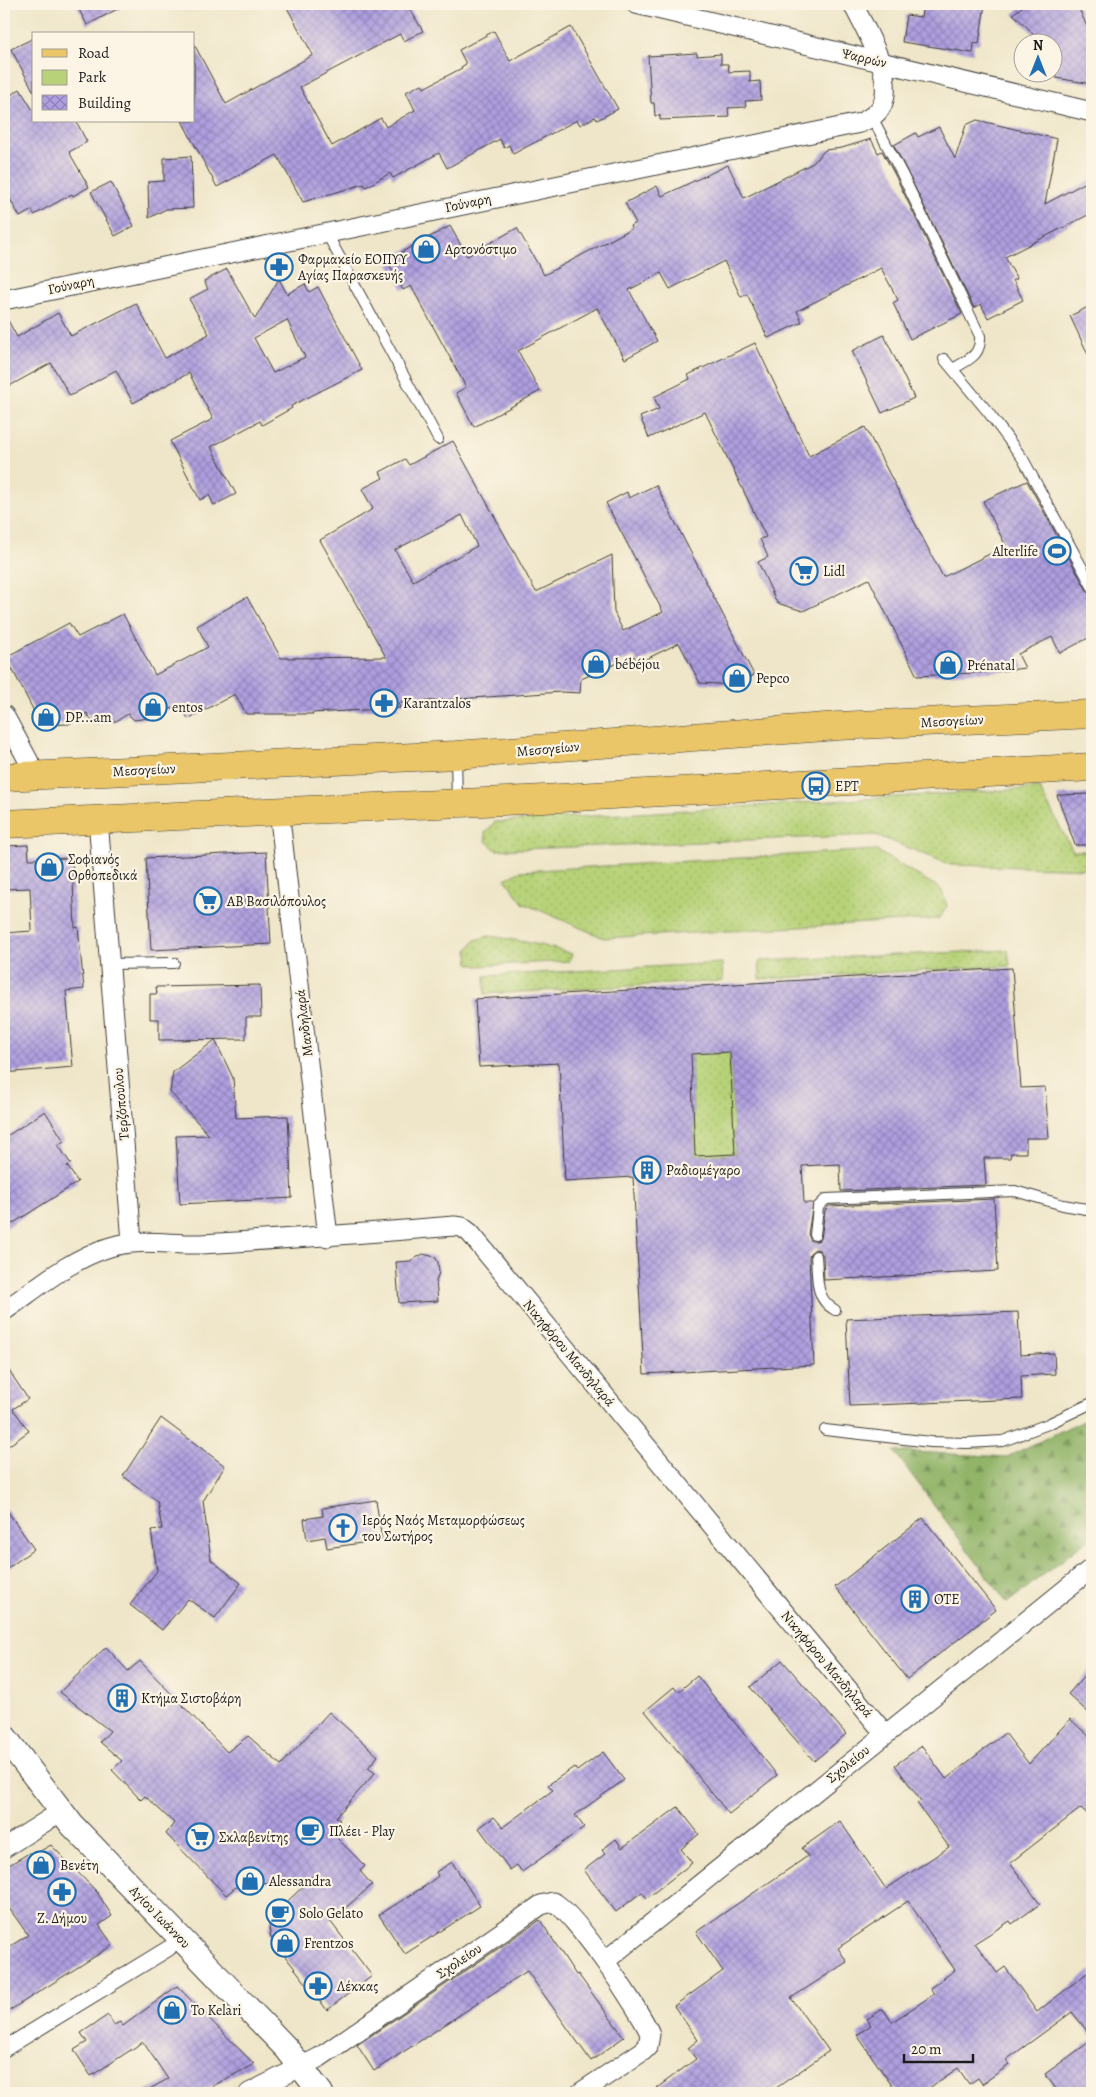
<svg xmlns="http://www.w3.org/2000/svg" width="1096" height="2097" viewBox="0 0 1096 2097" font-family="Alegreya,serif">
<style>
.green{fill:url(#green-dots);stroke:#6a774a}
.forest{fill:url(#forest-firs);stroke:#566842}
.building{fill:url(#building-cross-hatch);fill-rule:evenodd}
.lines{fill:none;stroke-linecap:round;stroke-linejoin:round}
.service-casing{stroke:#3c3a36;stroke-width:12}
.pedestrian-casing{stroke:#3c3a36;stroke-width:17}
.minor-casing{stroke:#3c3a36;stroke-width:21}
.tertiary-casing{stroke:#3c3a36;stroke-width:26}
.primary-casing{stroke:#3c3a36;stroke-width:29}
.service{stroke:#fff;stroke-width:10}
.pedestrian{stroke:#fff;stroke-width:15}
.minor{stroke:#fff;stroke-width:19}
.tertiary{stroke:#fff;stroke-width:24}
.primary{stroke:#ebc669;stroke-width:28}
.labels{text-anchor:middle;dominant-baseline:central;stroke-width:4.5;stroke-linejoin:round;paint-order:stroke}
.street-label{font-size:14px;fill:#1c1c1c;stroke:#fcf5e5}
.poi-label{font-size:14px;fill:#1c1c1c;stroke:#fcf5e5;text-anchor:start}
</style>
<defs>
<pattern id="green-dots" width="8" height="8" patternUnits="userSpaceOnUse" patternTransform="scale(1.25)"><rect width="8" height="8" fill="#b7d278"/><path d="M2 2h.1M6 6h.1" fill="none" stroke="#9db467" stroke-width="1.8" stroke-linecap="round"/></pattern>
<pattern id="forest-firs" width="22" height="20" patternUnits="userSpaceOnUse" patternTransform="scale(1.25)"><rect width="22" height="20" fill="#91b468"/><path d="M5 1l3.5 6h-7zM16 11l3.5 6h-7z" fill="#769255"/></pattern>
<pattern id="building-cross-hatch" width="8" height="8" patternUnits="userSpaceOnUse" patternTransform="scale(1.25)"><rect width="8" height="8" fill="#af9fe0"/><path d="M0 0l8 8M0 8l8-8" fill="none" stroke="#8e81b5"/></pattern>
</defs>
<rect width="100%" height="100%" fill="#fcf5e5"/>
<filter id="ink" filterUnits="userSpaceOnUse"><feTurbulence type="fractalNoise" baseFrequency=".02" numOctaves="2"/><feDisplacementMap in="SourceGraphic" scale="10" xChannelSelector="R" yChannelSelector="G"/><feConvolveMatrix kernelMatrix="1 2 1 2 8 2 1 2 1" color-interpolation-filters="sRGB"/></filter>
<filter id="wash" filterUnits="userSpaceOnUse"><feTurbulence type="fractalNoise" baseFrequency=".0096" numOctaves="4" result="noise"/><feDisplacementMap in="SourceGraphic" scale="20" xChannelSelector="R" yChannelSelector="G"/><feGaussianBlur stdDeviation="1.12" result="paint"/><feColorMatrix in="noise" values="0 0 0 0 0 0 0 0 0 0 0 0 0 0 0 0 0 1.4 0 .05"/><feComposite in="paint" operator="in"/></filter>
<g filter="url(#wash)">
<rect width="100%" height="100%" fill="#efe6c9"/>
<path class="green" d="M 1039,788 L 1073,851 L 1092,851 L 1092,869 L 951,865 L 876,835 L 496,850 L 486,841 L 485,833 L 495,822 Z
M 875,850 L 941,889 L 947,906 L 939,919 L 604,938 L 523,903 L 505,879 L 521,871 Z
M 489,936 C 517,940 545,945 572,954 L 570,961 L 478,966 L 469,963 L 468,950 L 475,940 Z
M 1008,950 L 1010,966 L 760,979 L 759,961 Z
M 722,963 L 723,981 L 485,994 L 485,976 Z
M 730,1052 L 735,1154 L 695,1156 L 691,1054 Z"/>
<path class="forest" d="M 1092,1416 L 1092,1537 L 1007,1603 L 894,1451 L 1007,1457 Z"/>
<g id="blocks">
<path class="building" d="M 76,4 L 127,4 L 87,25 Z
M 285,4 L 407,4 L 423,31 L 404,41 L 400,34 L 300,87 L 332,146 L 381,118 L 386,127 L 415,110 L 406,92 L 422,84 L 424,88 L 462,68 L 461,67 L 466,64 L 459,50 L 494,31 L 510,61 L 571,27 L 618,109 L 597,120 L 595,117 L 580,125 L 577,120 L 513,154 L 509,145 L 504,148 L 500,139 L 447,168 L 439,153 L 393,178 L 390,173 L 366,187 L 364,184 L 303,202 L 277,155 L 217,187 L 182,121 L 194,121 L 194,44 L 226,104 L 313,55 Z
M 941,4 L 985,4 L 979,44 L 974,43 L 973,53 L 902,42 L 906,15 L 921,17 L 923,6 L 940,8 Z
M 1026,4 L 1077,4 L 1092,38 L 1092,84 L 1056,78 L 1056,68 L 1054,68 L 1054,42 L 1036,42 L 1035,37 L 1029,29 L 1013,14 Z
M 34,38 L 34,92 L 11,49 Z
M 697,53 L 697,56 L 721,54 L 721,64 L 728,64 L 729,72 L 750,71 L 750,82 L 760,81 L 761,100 L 745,101 L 746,107 L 728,108 L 729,117 L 660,120 L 660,115 L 655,116 L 654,103 L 651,103 L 648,56 Z
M 20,89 L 34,112 L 34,121 L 76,121 L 87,142 L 69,152 L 89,187 L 73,196 L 72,194 L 34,215 L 32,210 L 20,217 L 4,188 L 4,99 Z
M 977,120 L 1057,139 L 1045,204 L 1092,179 L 1092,213 L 1005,257 L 1017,279 L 1013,280 L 1023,300 L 988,318 L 981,304 L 974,308 L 894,145 L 916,133 L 918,137 L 939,127 L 955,159 L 966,125 Z
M 871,139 L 878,153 L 882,151 L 896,177 L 962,314 L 910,339 L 893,303 L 898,300 L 881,268 L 797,311 L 802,322 L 768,338 L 747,294 L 741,297 L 724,261 L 670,289 L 661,273 L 629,290 L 657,341 L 625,359 L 597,308 L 518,351 L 540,391 L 474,427 L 456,393 L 466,387 L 411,286 L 403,290 L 387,260 L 450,226 L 467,256 L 517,228 L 544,275 L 631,229 L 630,226 L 636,223 L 625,203 L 657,186 L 662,196 L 728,165 L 744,198 L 813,163 L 825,150 L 842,148 Z
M 191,156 L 193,208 L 166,209 L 149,218 L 148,182 L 164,181 L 164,158 Z
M 111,182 L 134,226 L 115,236 L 91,192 Z
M 227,269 L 255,319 L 279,279 L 287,294 L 305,284 L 309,292 L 318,287 L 362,370 L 291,406 L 292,408 L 262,425 L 260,421 L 211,447 L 236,494 L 214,505 L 209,495 L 200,500 L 170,441 L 213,419 L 189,373 L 133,403 L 116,370 L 70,396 L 51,363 L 4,389 L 4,313 L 17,337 L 58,313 L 71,336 L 136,303 L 165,358 L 209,334 L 189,299 L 208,289 L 204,281 ZM 287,320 L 305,357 L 273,373 L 254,338 Z
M 1092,305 L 1092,363 L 1070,316 Z
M 884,335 L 914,398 L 882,413 L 852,351 Z
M 755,343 L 809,456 L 865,427 L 943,577 L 1006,546 L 983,501 L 1027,481 L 1086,589 L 1092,597 L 1092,636 L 1060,653 L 1052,637 L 1018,654 L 1025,668 L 992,672 L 917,676 L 869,579 L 803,611 L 777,603 L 758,562 L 768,557 L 760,539 L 766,537 L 705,412 L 649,438 L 640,417 L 659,409 L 654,397 L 690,379 L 688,375 Z
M 453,441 L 536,592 L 612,555 L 614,612 L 623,631 L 663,612 L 606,503 L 627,492 L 629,498 L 656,485 L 754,675 L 736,685 L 700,683 L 679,643 L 638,663 L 634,656 L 581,679 L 580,693 L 561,692 L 398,703 L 400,708 L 312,713 L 313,714 L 246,714 L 235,694 L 188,719 L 180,704 L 156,717 L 134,720 L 128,714 L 116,721 L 93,724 L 87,713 L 69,724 L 41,725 L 6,657 L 69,623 L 78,637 L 123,614 L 155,675 L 208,647 L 197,626 L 247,597 L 281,658 L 386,657 L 320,540 L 373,509 L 362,489 L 383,478 L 380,472 L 405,459 L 409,465 ZM 462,515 L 477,546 L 413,581 L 395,550 Z
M 1092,794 L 1092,845 L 1075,845 L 1057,795 Z
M 28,845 L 29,859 L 72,858 L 75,928 L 78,927 L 84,989 L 66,991 L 73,1067 L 4,1073 L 4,933 L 32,931 L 30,888 L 4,889 L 4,846 Z
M 266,852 L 271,944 L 151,950 L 146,858 Z
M 1012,968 L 1021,1088 L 1045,1087 L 1049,1138 L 1026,1138 L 1026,1153 L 1011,1153 L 1010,1158 L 984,1158 L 986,1185 L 841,1191 L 840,1164 L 802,1166 L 804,1203 L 813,1203 L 808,1234 L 811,1241 L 817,1241 L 821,1239 L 825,1210 L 829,1206 L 994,1199 L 998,1271 L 824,1280 L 823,1255 L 819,1250 L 815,1249 L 810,1253 L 809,1256 L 814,1365 L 644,1374 L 633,1177 L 565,1181 L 559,1063 L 479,1067 L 475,999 ZM 730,1052 L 735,1154 L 695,1156 L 691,1054 Z
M 260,985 L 261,1017 L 246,1017 L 246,1039 L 159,1040 L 159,1019 L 150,1019 L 150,994 L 157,994 L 156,987 Z
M 215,1040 L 233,1078 L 236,1118 L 288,1116 L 292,1198 L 180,1204 L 176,1136 L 209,1135 L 170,1092 L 173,1072 Z
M 45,1111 L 64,1141 L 58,1145 L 71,1164 L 67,1166 L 78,1182 L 4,1229 L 4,1138 Z
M 423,1254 L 435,1257 L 438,1262 L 439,1272 L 436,1282 L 438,1301 L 399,1303 L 396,1262 L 410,1261 Z
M 1018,1312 L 1020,1355 L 1054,1353 L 1055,1374 L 1021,1376 L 1022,1399 L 850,1406 L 846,1319 Z
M 4,1363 L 28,1399 L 13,1409 L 29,1431 L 4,1449 Z
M 161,1418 L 225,1466 L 203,1501 L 211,1560 L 241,1583 L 215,1618 L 188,1599 L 162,1630 L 130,1605 L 157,1571 L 151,1530 L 162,1529 L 157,1501 L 123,1476 Z
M 376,1500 L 382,1540 L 327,1548 L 325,1537 L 307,1540 L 304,1519 L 323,1516 L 322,1508 Z
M 4,1506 L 34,1549 L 4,1571 Z
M 923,1518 L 996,1610 L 907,1679 L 835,1587 Z
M 106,1647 L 128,1671 L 140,1661 L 227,1752 L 248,1736 L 281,1765 L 329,1712 L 378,1756 L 368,1768 L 375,1773 L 336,1817 L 340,1820 L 329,1830 L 365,1866 L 360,1871 L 372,1885 L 330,1921 L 372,1976 L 327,2010 L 271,1938 L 269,1928 L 272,1916 L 313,1877 L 237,1886 L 226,1895 L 166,1834 L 174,1823 L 145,1796 L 141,1800 L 112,1770 L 122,1761 L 100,1742 L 110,1731 L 60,1692 Z
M 782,1660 L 846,1734 L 814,1761 L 750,1687 Z
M 1092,1668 L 1092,1716 L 1068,1694 Z
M 697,1676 L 777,1775 L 729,1814 L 645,1711 L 674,1687 L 678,1692 Z
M 1070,1719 L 1092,1739 L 1092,1818 L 1081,1808 L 1010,1863 L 1040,1904 L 1012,1924 L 1010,1921 L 975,1943 L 997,1973 L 1005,1967 L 1037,2012 L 1092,1969 L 1092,2037 L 1072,2012 L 1006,2060 L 1009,2065 L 982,2084 L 978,2078 L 969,2084 L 958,2068 L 922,2093 L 897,2093 L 857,2035 L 871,2025 L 867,2019 L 883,2009 L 892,2022 L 934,1994 L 930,1988 L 955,1970 L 908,1901 L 838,1948 L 847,1962 L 791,1998 L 829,2051 L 769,2093 L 650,2093 L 696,2059 L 688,2048 L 698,2040 L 674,2006 L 723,1971 L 696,1932 L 808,1856 L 802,1848 L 840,1821 L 886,1889 L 949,1847 L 917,1803 L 921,1801 L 895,1765 L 922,1746 L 946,1779 L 1005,1733 L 1029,1764 Z
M 603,1752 L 624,1780 L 575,1815 L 584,1827 L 522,1872 L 517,1865 L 510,1870 L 479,1828 L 494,1817 L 503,1827 L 553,1790 L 548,1785 L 574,1767 L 577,1771 Z
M 678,1807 L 699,1834 L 681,1849 L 692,1863 L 647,1898 L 642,1892 L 616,1912 L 584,1870 L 605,1854 L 602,1850 L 616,1839 L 622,1848 Z
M 51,1845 L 97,1892 L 112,1916 L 99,1925 L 113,1945 L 4,2014 L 4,1950 L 28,1935 L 4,1901 L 4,1868 L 29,1853 L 35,1854 Z
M 452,1862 L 480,1906 L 405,1954 L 379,1915 L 425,1886 L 438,1876 L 436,1872 Z
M 540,1920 L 576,1975 L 578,1974 L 624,2037 L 591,2061 L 527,1971 L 374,2071 L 357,2045 Z
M 177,1986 L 254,2064 L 200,2093 L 142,2093 L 168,2079 L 143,2042 L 91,2076 L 74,2050 L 87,2042 L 81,2033 L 108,2015 L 114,2025 L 120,2022 L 123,2026 Z
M 1092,2040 L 1092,2093 L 1059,2093 L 1045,2074 Z"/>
</g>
</g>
<g filter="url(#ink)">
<use href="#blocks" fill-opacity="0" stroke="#3c3a36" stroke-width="1"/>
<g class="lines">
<g class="service-casing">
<path id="service" d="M 872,117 L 902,174 L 980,336 C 981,356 969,359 953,369
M 326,232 L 438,439
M 944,359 L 988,412 L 1023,459 L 1092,586
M 456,755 L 457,803
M 110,964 L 174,963
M 815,1235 L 818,1207 L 826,1199 L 1015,1191 L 1063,1205 L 1092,1210
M 816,1256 C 818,1276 814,1299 835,1310
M 825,1430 L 931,1442 L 967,1443 L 1003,1441 L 1048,1424 L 1092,1403"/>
</g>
<g class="pedestrian-casing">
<path id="pedestrian" d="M 4,2049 L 169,1948"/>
</g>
<g class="minor-casing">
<path id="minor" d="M 636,4 L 1092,112
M 4,300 L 860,123 C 868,119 877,115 881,107 C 897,79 865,30 853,4
M 4,715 L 36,775
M 279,810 L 328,1237
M 98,819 L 132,1242
M 4,1311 C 37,1288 70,1259 110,1247 C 139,1238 171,1245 201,1244 C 285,1239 370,1233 454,1226 L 462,1227 L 470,1233 L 885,1734
M 4,1848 L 62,1811
M 605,1961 L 1092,1568
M 249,2093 L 320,2057 L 541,1905 L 553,1902 C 572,1909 641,2011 650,2034 L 648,2046 L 643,2051 L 580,2093"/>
</g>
<g class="tertiary-casing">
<path id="tertiary" d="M 4,1736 L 72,1825 L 287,2049 L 321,2093"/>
</g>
<g class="primary-casing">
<path id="primary" d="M 4,777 L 456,755 L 838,726 L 1092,714
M 4,824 L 526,800 L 1092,767"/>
</g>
<use href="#service" class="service"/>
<use href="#pedestrian" class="pedestrian"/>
<use href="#minor" class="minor"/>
<use href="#tertiary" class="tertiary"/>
<use href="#primary" class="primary"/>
</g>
</g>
<defs>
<g id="shop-ring" transform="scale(1.4375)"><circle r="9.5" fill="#fcf5e5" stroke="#1f6fb2" stroke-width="1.5"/><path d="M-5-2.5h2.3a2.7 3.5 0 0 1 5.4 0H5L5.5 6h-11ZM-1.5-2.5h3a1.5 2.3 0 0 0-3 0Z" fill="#1f6fb2"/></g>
<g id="pharmacy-ring" transform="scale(1.4375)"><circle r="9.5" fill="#fcf5e5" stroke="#1f6fb2" stroke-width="1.5"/><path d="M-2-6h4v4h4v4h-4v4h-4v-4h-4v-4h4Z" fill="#1f6fb2"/></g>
<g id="stadium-ring" transform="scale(1.4375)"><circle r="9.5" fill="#fcf5e5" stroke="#1f6fb2" stroke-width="1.5"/><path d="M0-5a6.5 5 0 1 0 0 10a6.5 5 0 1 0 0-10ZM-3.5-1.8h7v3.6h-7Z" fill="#1f6fb2"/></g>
<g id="supermarket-ring" transform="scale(1.4375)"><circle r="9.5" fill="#fcf5e5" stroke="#1f6fb2" stroke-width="1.5"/><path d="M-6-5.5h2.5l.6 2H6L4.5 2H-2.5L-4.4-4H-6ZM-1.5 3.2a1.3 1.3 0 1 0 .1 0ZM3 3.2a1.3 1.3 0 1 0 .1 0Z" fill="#1f6fb2"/></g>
<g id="bus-ring" transform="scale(1.4375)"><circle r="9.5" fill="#fcf5e5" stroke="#1f6fb2" stroke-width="1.5"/><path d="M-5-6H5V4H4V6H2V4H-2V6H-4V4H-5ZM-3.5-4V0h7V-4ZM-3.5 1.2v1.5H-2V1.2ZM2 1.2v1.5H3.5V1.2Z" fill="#1f6fb2"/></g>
<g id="building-ring" transform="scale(1.4375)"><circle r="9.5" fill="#fcf5e5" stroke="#1f6fb2" stroke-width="1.5"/><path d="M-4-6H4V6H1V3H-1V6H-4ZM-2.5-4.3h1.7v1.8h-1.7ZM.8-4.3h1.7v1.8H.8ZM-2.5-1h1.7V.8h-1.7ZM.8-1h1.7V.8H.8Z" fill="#1f6fb2"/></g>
<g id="church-ring" transform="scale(1.4375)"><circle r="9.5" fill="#fcf5e5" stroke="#1f6fb2" stroke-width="1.5"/><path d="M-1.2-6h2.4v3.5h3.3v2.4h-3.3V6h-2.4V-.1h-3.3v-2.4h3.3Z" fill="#1f6fb2"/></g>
<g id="cafe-ring" transform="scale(1.4375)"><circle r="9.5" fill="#fcf5e5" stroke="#1f6fb2" stroke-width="1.5"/><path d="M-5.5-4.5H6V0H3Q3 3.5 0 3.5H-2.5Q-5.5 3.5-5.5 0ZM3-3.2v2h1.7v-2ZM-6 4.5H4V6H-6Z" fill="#1f6fb2"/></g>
</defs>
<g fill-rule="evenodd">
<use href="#shop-ring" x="426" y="249"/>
<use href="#pharmacy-ring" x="279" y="267"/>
<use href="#stadium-ring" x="1057" y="551"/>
<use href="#supermarket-ring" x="804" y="571"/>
<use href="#shop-ring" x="596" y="664"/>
<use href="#shop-ring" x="948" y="665"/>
<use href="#shop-ring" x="737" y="678"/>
<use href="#pharmacy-ring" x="384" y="703"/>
<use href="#shop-ring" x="153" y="707"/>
<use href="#shop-ring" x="46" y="717"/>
<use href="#bus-ring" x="816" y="786"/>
<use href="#shop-ring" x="49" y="867"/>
<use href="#supermarket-ring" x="208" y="901"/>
<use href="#building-ring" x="647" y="1170"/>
<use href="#church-ring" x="343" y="1528"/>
<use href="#building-ring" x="915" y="1599"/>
<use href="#building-ring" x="122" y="1698"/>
<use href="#cafe-ring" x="310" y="1831"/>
<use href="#supermarket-ring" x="200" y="1837"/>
<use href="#shop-ring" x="41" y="1865"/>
<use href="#shop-ring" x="250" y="1881"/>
<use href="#pharmacy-ring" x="62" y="1892"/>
<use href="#cafe-ring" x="280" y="1913"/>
<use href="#shop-ring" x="285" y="1943"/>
<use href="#pharmacy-ring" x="318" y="1986"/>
<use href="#shop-ring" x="172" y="2010"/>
</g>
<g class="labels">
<g class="street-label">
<text transform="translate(864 58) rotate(13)">Ψαρρών</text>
<text transform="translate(468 203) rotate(-12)">Γούναρη</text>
<text transform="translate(71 285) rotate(-12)">Γούναρη</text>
<text transform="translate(952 721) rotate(-3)">Μεσογείων</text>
<text transform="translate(548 749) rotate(-5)">Μεσογείων</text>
<text transform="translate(144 770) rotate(-3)">Μεσογείων</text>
<text transform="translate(304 1023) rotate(-97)">Μανδηλαρά</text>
<text transform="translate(121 1104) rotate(-95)">Τερζόπουλου</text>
<text transform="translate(569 1353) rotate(50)">Νικηφόρου Μανδηλαρά</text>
<text transform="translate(827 1664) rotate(50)">Νικηφόρου Μανδηλαρά</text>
<text transform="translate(848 1764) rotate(-39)">Σχολείου</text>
<text transform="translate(160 1917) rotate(46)">Αγίου Ιωάννου</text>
<text transform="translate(459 1961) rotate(-34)">Σχολείου</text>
</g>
<g class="poi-label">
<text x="445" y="249">Αρτονόστιμο</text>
<text x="298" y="259">Φαρμακείο ΕΟΠΥΥ<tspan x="298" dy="16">Αγίας Παρασκευής</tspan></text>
<text x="1038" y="551" text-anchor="end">Alterlife</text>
<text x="823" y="571">Lidl</text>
<text x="615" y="664">bébéjou</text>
<text x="967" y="665">Prénatal</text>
<text x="756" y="678">Pepco</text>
<text x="403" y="703">Karantzalos</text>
<text x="172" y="707">entos</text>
<text x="65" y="717">DP...am</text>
<text x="835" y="786">ΕΡΤ</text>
<text x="68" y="859">Σοφιανός<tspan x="68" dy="16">Ορθοπεδικά</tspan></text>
<text x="227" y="901">ΑΒ Βασιλόπουλος</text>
<text x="666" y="1170">Ραδιομέγαρο</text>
<text x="362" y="1520">Ιερός Ναός Μεταμορφώσεως<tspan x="362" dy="16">του Σωτήρος</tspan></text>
<text x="934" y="1599">ΟΤΕ</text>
<text x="141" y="1698">Κτήμα Σιστοβάρη</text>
<text x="329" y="1831">Πλέει - Play</text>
<text x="219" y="1837">Σκλαβενίτης</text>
<text x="60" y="1865">Βενέτη</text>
<text x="269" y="1881">Alessandra</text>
<text x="299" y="1913">Solo Gelato</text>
<text x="62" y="1918" text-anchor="middle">Ζ. Δήμου</text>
<text x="304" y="1943">Frentzos</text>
<text x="337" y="1986">Λέκκας</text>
<text x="191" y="2010">To Kelari</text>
</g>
</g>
<rect width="1096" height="2097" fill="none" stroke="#fcf5e5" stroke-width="20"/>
<rect x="32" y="32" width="162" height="90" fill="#fcf5e5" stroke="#a29e95"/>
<rect x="42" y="49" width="25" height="8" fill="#ebc669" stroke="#a29e95"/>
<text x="78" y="58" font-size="15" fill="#1c1c1c">Road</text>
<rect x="42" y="70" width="25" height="15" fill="#b7d278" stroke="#a29e95"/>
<text x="78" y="82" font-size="15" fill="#1c1c1c">Park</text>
<rect x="42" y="95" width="25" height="15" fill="url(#building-cross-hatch)" stroke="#a29e95"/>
<text x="78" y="108" font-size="15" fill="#1c1c1c">Building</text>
<g transform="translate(1038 58)"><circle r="24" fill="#fcf5e5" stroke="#a29e95"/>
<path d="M0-4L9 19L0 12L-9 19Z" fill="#1f6fb2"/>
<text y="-8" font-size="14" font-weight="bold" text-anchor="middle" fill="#1c1c1c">N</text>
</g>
<path d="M904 2054v8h69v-8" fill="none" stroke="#1c1c1c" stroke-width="2.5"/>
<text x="911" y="2054" font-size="15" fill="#1c1c1c" stroke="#fcf5e5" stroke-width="4" paint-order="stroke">20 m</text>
</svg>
